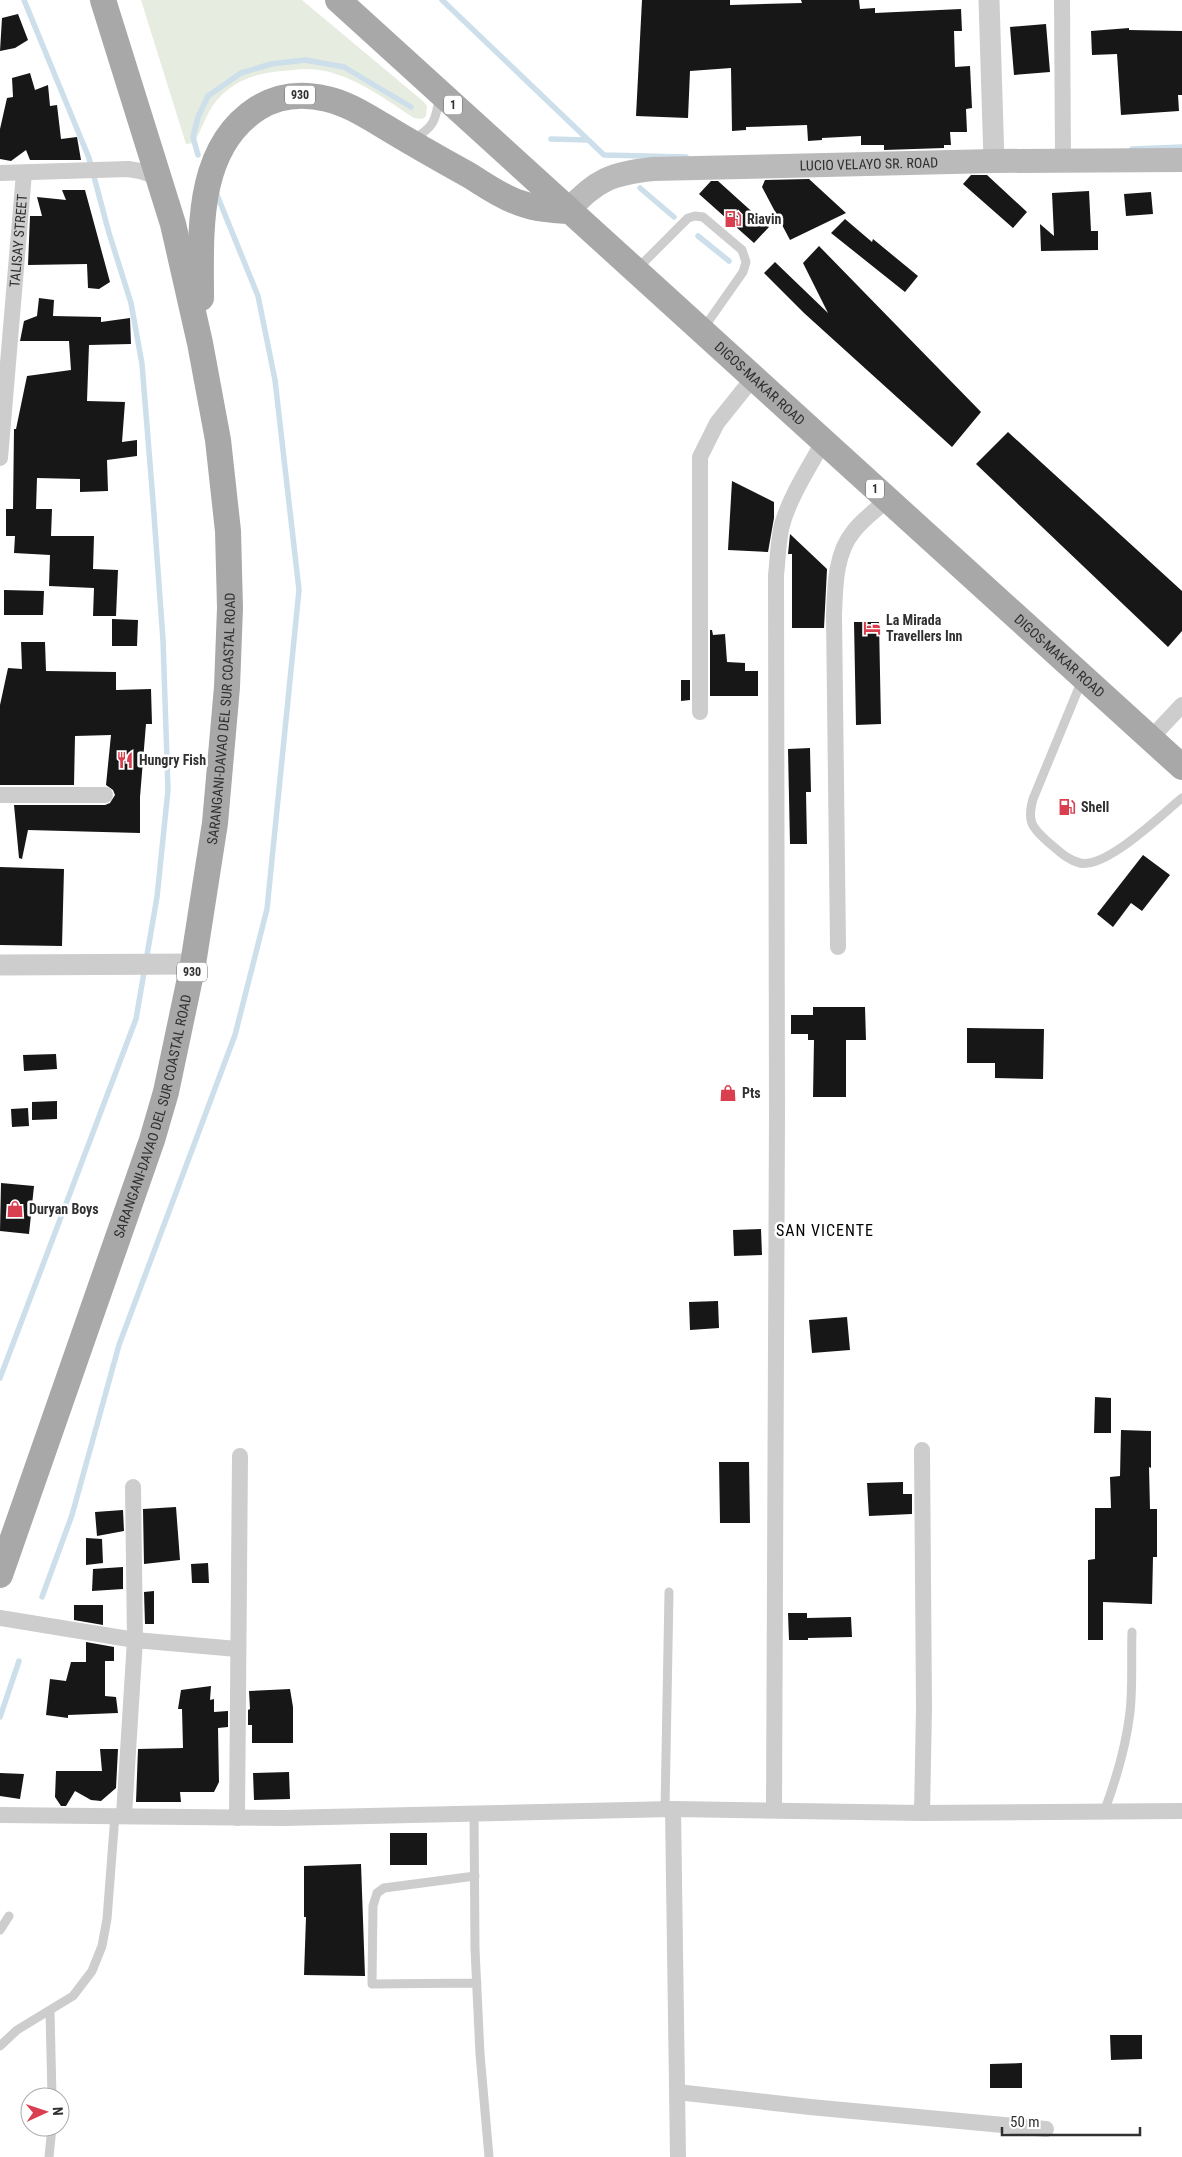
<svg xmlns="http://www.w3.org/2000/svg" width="1182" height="2157" viewBox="0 0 1182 2157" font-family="'Roboto Condensed',sans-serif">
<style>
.green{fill:#e6ecdf}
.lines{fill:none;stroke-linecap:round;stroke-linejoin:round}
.stream{stroke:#ccdfea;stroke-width:5.5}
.building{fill:#171717}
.service{stroke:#cdcdcd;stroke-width:9}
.minor{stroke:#cdcdcd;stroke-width:16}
.tertiary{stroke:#cdcdcd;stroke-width:21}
.secondary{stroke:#bababa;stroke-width:24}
.primary{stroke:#a8a8a8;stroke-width:26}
.labels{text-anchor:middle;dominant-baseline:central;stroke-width:5;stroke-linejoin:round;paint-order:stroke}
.shield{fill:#fff;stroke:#6e6e6e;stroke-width:1}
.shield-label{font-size:12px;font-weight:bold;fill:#303030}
.street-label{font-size:14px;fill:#303030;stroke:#fff}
.poi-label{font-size:14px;font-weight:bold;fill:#303030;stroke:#fff;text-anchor:start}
.quarter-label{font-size:16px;letter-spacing:1px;fill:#000;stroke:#fff}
</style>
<rect width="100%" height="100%" fill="#fff"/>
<path class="green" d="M 141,0 L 302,0 L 424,102 L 427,106 L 426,116 L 422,119 L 414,118 C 382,97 347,70 308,69 C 296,69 285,71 273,72 C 251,75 232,83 217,100 C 206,113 202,129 194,143 L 186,144 Z"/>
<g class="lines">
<path class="stream" d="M 442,0 L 604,155 L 686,157
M 551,139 L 587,140
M 1132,149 L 1182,147
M 198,155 L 193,137 L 198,117 L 208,96 L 241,73 L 271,64 L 305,60 L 344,67 L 411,107
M 640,188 L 674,217
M 698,236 L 729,261
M 0,1378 L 136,1019 L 157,897 L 168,790 L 163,640 L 153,501 L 142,364 L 131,303 L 109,233 L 89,158 L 24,0
M 42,1597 L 72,1515 L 119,1345 L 235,1035 L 267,909 L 299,590 L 275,380 L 258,296 L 217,195
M 0,1717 L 19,1661"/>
</g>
<path class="building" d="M 642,0 L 730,0 L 730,5 L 802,3 L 801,0 L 859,0 L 860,9 L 875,8 L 875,13 L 961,9 L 962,31 L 954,31 L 955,67 L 970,66 L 972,108 L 966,109 L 967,132 L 950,132 L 951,145 L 944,145 L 944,148 L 884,150 L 884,145 L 861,145 L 861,136 L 822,138 L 822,140 L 808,141 L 807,125 L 746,127 L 746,130 L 732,131 L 731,68 L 690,71 L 688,118 L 636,116 Z
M 18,14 L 28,40 L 15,48 L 0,51 L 2,18 Z
M 1046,24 L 1050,72 L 1014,75 L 1010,27 Z
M 1129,28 L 1129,30 L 1182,31 L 1182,95 L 1178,95 L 1179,111 L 1121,115 L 1117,54 L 1092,55 L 1091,31 Z
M 30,73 L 35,90 L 48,85 L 50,106 L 57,105 L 61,139 L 77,137 L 81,160 L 30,160 L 26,150 L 11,161 L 0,159 L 0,129 L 7,98 L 13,97 L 12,78 Z
M 971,175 L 987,175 L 1027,212 L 1013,228 L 963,184 Z
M 809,179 L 846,213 L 790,240 L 762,187 L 765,180 Z
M 711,181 L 718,181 L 769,227 L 754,243 L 699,194 Z
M 62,190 L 85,190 L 110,282 L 99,289 L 88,288 L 87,264 L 28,265 L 30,216 L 42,216 L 37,197 L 66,200 Z
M 1089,191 L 1091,231 L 1098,231 L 1098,250 L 1041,251 L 1040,224 L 1054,236 L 1052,193 Z
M 1151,192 L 1153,214 L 1126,216 L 1124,194 Z
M 845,219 L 872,242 L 873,239 L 918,276 L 905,292 L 831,233 Z
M 819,246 L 981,412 L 952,447 L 804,313 L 764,273 L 775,262 L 828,313 L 803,263 Z
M 39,298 L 54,300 L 53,316 L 101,317 L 101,322 L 130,318 L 131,344 L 89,345 L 87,401 L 125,402 L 122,442 L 137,440 L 137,456 L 107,460 L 108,491 L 80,492 L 80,479 L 37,478 L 36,509 L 52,509 L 51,536 L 94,536 L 93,569 L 118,570 L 116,616 L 93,616 L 94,588 L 49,586 L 50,555 L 14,553 L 15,536 L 6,536 L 6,509 L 13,509 L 14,429 L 16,429 L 27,376 L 71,370 L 69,341 L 20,341 L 24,321 L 37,316 Z
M 1008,432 L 1182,591 L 1182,631 L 1168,647 L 976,464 Z
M 732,481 L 774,502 L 774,518 L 768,552 L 728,550 Z
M 790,534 L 827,569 L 824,628 L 792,628 L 792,554 L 788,554 Z
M 4,590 L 44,591 L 43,615 L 4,615 Z
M 112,619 L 138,620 L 137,646 L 112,646 Z
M 854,622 L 879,622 L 881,724 L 856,725 Z
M 710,630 L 712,630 L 713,635 L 725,634 L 727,662 L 745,663 L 745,671 L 758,671 L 758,696 L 710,696 Z
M 21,642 L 45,642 L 46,671 L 116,672 L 116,690 L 151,689 L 152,724 L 146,724 L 140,797 L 140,833 L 28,830 L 22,859 L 19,858 L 14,805 L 105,805 L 110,803 L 115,795 L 113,790 L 106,785 L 111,735 L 75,736 L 74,785 L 0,785 L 0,705 L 8,668 L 22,669 Z
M 681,680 L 690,680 L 690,700 L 681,701 Z
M 810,748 L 811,792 L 806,792 L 807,844 L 790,844 L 788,749 Z
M 1143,855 L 1170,875 L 1142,911 L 1131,903 L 1113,927 L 1097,914 Z
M 0,867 L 64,869 L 62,946 L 0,945 Z
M 813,1007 L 865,1007 L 866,1040 L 846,1040 L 846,1097 L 813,1097 L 814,1040 L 808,1040 L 808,1034 L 791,1034 L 791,1015 L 813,1015 Z
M 967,1028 L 1044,1029 L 1043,1079 L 995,1078 L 995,1063 L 967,1063 Z
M 56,1054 L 57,1069 L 24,1071 L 23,1055 Z
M 57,1101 L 57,1119 L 32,1120 L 32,1102 Z
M 28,1108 L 29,1126 L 12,1127 L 11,1109 Z
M 1,1183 L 34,1186 L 29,1234 L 0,1231 Z
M 761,1229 L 762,1255 L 734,1256 L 733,1230 Z
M 718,1301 L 719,1328 L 690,1330 L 689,1302 Z
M 847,1317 L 850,1350 L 812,1353 L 809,1320 Z
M 1095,1397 L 1111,1398 L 1111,1433 L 1094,1433 Z
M 1121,1430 L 1151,1431 L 1151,1468 L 1149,1467 L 1150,1509 L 1157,1509 L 1157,1557 L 1153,1557 L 1152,1604 L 1103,1602 L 1103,1640 L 1088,1640 L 1088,1560 L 1095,1559 L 1095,1508 L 1111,1508 L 1110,1477 L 1120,1476 Z
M 719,1462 L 749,1462 L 750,1523 L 720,1523 Z
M 903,1482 L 903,1494 L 912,1494 L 912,1514 L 869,1516 L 867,1483 Z
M 176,1507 L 180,1560 L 144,1564 L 143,1509 Z
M 123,1510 L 124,1531 L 97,1536 L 95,1512 Z
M 86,1538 L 102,1539 L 103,1563 L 86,1565 Z
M 208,1563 L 209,1583 L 192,1583 L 191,1564 Z
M 123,1567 L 123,1589 L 92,1591 L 93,1569 Z
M 154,1591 L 154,1624 L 145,1624 L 144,1592 Z
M 74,1605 L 103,1605 L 103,1625 L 74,1620 Z
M 788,1613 L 807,1613 L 807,1618 L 851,1617 L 852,1637 L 808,1638 L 808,1640 L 789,1640 Z
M 86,1642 L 114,1647 L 114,1661 L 105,1661 L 105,1696 L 116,1697 L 118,1713 L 68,1715 L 68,1718 L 46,1715 L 50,1679 L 66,1681 L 71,1662 L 86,1662 Z
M 211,1686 L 210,1700 L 214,1699 L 214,1712 L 228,1711 L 228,1727 L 218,1728 L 219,1782 L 214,1792 L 180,1792 L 181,1802 L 136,1802 L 138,1749 L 183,1748 L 182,1709 L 178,1709 L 181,1690 Z
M 290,1689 L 293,1707 L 293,1743 L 252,1743 L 252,1725 L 248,1725 L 248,1710 L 250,1709 L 249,1691 Z
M 100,1749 L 118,1749 L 116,1788 L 101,1801 L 91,1800 L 75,1791 L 66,1806 L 61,1806 L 55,1797 L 56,1771 L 102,1771 Z
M 289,1772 L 290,1799 L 254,1800 L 253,1773 Z
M 0,1773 L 24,1774 L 20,1799 L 0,1796 Z
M 390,1833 L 427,1833 L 427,1865 L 390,1865 Z
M 361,1864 L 365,1976 L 304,1975 L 306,1917 L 304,1917 L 304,1866 Z
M 1110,2035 L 1142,2035 L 1142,2059 L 1111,2060 Z
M 1022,2063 L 1022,2088 L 990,2088 L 990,2064 Z"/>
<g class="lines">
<path class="service" d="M 413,139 C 433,128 436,121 439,98
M 637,269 L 688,218 L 695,216 L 703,217 L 742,250 L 746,262 L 743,272 L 703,329
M 1082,680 L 1033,799 C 1027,821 1031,827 1048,842 C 1058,850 1067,860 1080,863 C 1106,869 1161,815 1182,798
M 665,1809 L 669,1592
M 1104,1812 C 1116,1780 1126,1747 1130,1712 C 1133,1686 1131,1659 1132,1632
M 474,1813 L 475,1949 L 480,2054 L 489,2157
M 475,1876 L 384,1888 L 377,1893 L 373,1906 L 372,1984 L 477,1983
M 0,1930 L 9,1916
M 50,2011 L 52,2097
M 0,2046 L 17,2030 L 73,1996 L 92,1971 L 102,1946 L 107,1919 L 115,1815
M 49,2157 L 52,2127"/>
<g class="minor">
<path d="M 1062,0 L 1063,161"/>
<path d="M 0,173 L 128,169 L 140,171 L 160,178"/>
<path id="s1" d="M 0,458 L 24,173"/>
<path d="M 700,712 L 700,457 L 717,423 L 753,378"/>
<path d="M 1150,739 L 1182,705"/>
<path d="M 0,795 L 105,795"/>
<path d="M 838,947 L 834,615 C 835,588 835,554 853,532 C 862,520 876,510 887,500"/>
<path d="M 922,1450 L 924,1708 L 922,1813"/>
<path d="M 0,1618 L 135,1640 L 237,1649"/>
<path d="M 673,1809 L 678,2157"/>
<path d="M 774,1810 L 777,1115 L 776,575 C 778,558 778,541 782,525 C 790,496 809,468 823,442"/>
<path d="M 0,1815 L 283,1818 L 673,1809 L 922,1813 L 1182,1811"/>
<path d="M 124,1815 L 135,1640 L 133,1487"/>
<path d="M 237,1818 L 240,1456"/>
<path d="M 677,2092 L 810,2107 L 1046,2129"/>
</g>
<path class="tertiary" d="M 989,0 L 994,161
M 0,965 L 193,964"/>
<path class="secondary" id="s2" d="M 568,211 C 595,180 613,173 653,169 L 994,161 L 1182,160"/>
<g class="primary">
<path id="s3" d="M 338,0 L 1182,767"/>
<path d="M 201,298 C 201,233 195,148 258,108 C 279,95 303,93 327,99 C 346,103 365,115 382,125 C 410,142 438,158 467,174 C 484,184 501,197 520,203 C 536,209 552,210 568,211"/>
<path id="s4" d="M 0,1575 L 152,1140 L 166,1092 L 193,964 L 215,823 L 227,687 L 230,608 L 228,531 L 218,440 L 200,343 L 173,224 L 103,0"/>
</g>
</g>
<defs>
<g id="fuel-bare" transform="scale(1.35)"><path d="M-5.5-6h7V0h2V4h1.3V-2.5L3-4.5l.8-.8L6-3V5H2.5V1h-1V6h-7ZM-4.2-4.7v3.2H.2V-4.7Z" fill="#d93f4e" stroke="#fff" stroke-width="2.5" paint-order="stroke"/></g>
<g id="hotel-bare" transform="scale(1.35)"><path d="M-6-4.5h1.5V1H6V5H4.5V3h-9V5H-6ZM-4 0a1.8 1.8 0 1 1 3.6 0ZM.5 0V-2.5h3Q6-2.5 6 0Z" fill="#d93f4e" stroke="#fff" stroke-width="2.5" paint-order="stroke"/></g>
<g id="restaurant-bare" transform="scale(1.35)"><path d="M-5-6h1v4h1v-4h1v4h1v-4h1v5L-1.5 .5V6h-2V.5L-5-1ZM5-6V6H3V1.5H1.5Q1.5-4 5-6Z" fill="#d93f4e" stroke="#fff" stroke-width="2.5" paint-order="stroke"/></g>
<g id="shop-bare" transform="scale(1.35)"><path d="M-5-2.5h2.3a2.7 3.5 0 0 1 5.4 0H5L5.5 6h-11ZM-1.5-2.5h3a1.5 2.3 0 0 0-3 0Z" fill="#d93f4e" stroke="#fff" stroke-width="2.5" paint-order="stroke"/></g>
</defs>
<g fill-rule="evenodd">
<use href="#fuel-bare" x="733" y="219"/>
<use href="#hotel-bare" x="872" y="628"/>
<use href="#restaurant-bare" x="125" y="760"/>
<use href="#fuel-bare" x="1067" y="807"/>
<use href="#shop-bare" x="728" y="1093"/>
<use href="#shop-bare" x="15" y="1209"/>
</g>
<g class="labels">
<g class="shield">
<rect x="285" y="85.5" width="30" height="19" rx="4"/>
<rect x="444" y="95.5" width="18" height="19" rx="4"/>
<rect x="866" y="479.5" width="18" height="19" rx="4"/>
<rect x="177" y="962.5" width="30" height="19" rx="4"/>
</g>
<g class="shield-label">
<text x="300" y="95">930</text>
<text x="453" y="105">1</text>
<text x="875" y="489">1</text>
<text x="192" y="972">930</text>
</g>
<g class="street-label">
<text stroke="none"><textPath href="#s2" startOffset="314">LUCIO VELAYO SR. ROAD</textPath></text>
<text stroke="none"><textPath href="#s1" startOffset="218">TALISAY STREET</textPath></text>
<text stroke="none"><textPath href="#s3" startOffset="570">DIGOS-MAKAR ROAD</textPath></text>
<text stroke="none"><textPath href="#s3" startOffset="975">DIGOS-MAKAR ROAD</textPath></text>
<text stroke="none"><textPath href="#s4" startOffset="889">SARANGANI-DAVAO DEL SUR COASTAL ROAD</textPath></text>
<text stroke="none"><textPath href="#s4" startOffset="484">SARANGANI-DAVAO DEL SUR COASTAL ROAD</textPath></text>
</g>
<g class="poi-label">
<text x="747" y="219">Riavin</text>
<text x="886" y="620">La Mirada<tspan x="886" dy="16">Travellers Inn</tspan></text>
<text x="139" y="760">Hungry Fish</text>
<text x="1081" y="807">Shell</text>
<text x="742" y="1093">Pts</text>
<text x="29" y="1209">Duryan Boys</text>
</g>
<g class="quarter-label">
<text x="825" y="1230">SAN VICENTE</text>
</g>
</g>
<g transform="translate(45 2112) rotate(87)"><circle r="24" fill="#ffffff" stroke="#acacac"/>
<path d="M0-4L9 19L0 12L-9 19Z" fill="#d93f4e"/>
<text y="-8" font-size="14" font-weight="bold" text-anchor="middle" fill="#303030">N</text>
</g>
<path d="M1002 2127v8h138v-8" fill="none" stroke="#303030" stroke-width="2.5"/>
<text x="1010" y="2127" font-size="15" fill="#303030" stroke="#ffffff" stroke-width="4" paint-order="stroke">50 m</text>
</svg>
